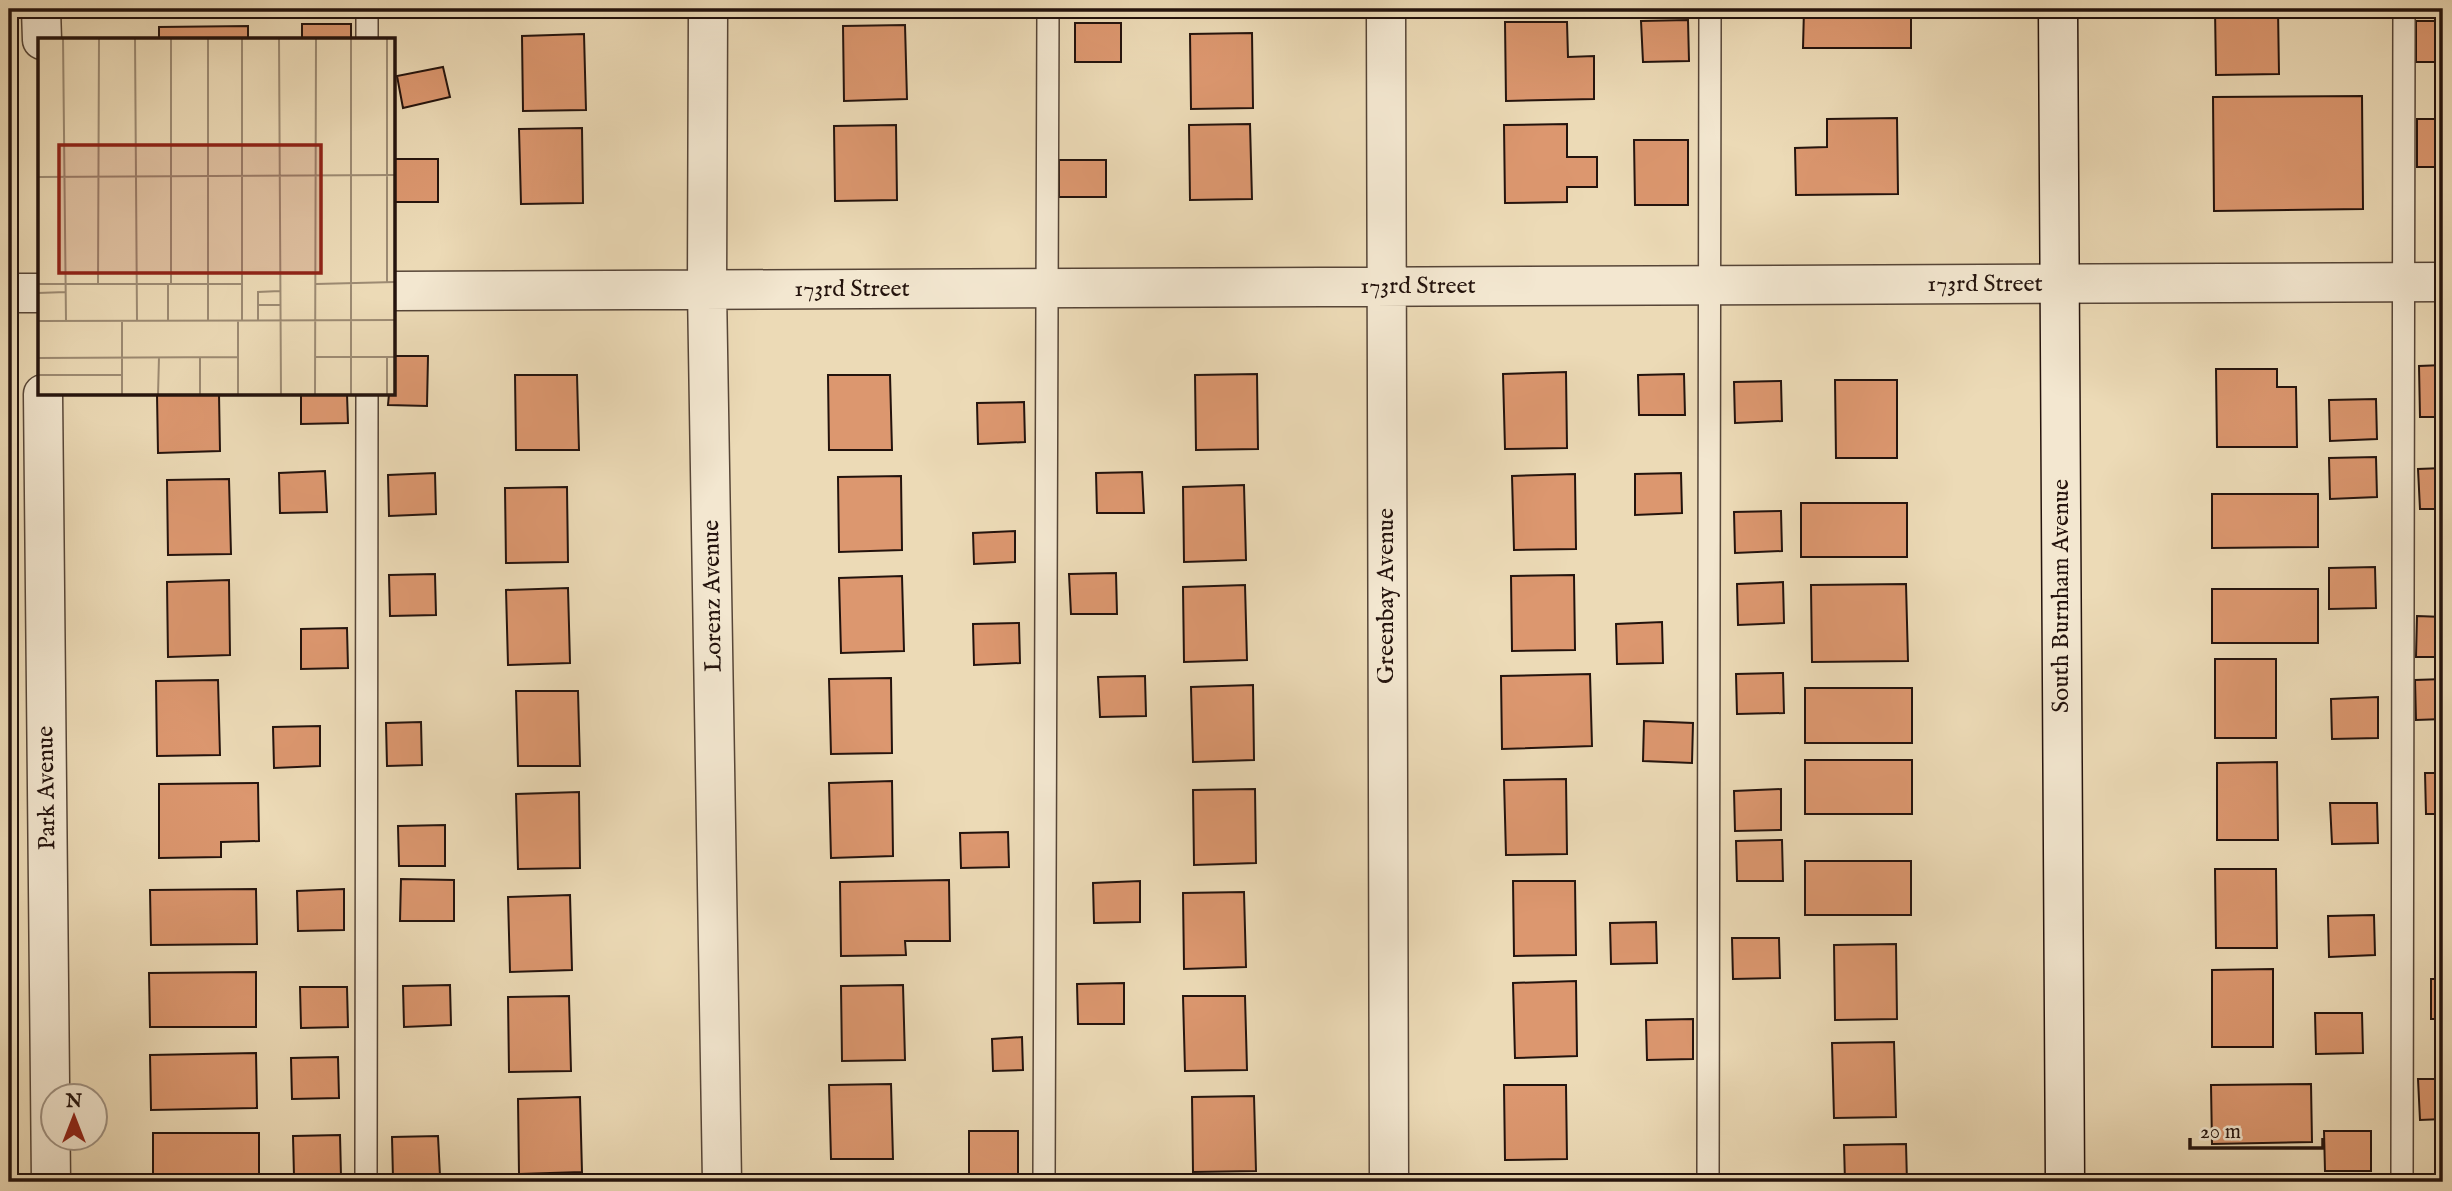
<svg xmlns="http://www.w3.org/2000/svg" width="2452" height="1191" viewBox="0 0 2452 1191" font-family="'IM FELL English',serif">
<style>
.building{fill:#dc976f;stroke:#24130d;stroke-width:2}
.lines{fill:none;stroke-linecap:round;stroke-linejoin:round}
.service-casing{stroke:#564537;stroke-width:24}
.minor-casing{stroke:#564537;stroke-width:41}
.secondary-casing{stroke:#24130d;stroke-width:41}
.service{stroke:#f3e7d0;stroke-width:21}
.minor{stroke:#f3e7d0;stroke-width:38}
.secondary{stroke:#f3e7d0;stroke-width:38}
.labels{text-anchor:middle;dominant-baseline:central;stroke-width:7;stroke-linejoin:round;paint-order:stroke}
.street-label{font-size:24px;fill:#24130d;stroke:#f3e7d0}
.inset-road{fill:none;stroke:#9c8a72;stroke-width:2}
.view{fill:#8f2418;fill-opacity:0.15;stroke:#8f2418;stroke-width:3.5}
.inset-edge{fill:none;stroke:#24130d;stroke-width:3.5}
</style>
<rect width="100%" height="100%" fill="#ecdab6"/>
<filter id="stains"><feTurbulence type="fractalNoise" baseFrequency=".00286" numOctaves="4"/><feColorMatrix values="0 0 0 0 .2 0 0 0 0 .09 0 0 0 0 .02 0 0 0 .5 -.17"/></filter>
<radialGradient id="worn" r=".72"><stop offset=".6" stop-color="#630" stop-opacity="0"/><stop offset="1" stop-color="#630" stop-opacity=".3"/></radialGradient>
<path class="building" d="M 945,9 L 991,9 L 991,12 L 945,12 Z
M 1804,9 L 1911,9 L 1911,48 L 1803,48 Z
M 2215,9 L 2278,9 L 2279,74 L 2216,75 Z
M 1688,20 L 1689,61 L 1643,62 L 1641,21 Z
M 2416,21 L 2443,21 L 2443,62 L 2416,62 Z
M 1505,22 L 1567,22 L 1568,57 L 1594,56 L 1594,99 L 1506,101 Z
M 1075,23 L 1121,23 L 1121,62 L 1075,62 Z
M 302,24 L 351,24 L 351,40 L 302,40 Z
M 905,25 L 907,99 L 844,101 L 843,26 Z
M 248,26 L 248,40 L 159,40 L 159,27 Z
M 1252,33 L 1253,108 L 1191,109 L 1190,34 Z
M 584,34 L 586,110 L 523,111 L 522,36 Z
M 443,67 L 450,97 L 403,108 L 397,76 Z
M 2362,96 L 2363,209 L 2214,211 L 2213,97 Z
M 1897,118 L 1898,194 L 1796,195 L 1795,148 L 1827,147 L 1827,119 Z
M 2417,119 L 2443,119 L 2443,167 L 2417,167 Z
M 1250,124 L 1252,199 L 1190,200 L 1189,125 Z
M 1567,124 L 1567,157 L 1597,157 L 1597,187 L 1567,187 L 1567,202 L 1505,203 L 1504,125 Z
M 896,125 L 897,200 L 835,201 L 834,126 Z
M 582,128 L 583,203 L 521,204 L 519,129 Z
M 1634,140 L 1688,140 L 1688,205 L 1635,205 Z
M 394,159 L 438,159 L 438,202 L 394,202 Z
M 1059,160 L 1106,160 L 1106,197 L 1059,197 Z
M 394,356 L 428,356 L 427,406 L 388,405 L 389,394 L 394,394 Z
M 2443,365 L 2443,417 L 2420,417 L 2419,366 Z
M 2216,369 L 2277,369 L 2277,387 L 2296,387 L 2297,447 L 2217,447 Z
M 1566,372 L 1567,448 L 1505,449 L 1503,374 Z
M 1257,374 L 1258,449 L 1196,450 L 1195,375 Z
M 1684,374 L 1685,415 L 1639,415 L 1638,375 Z
M 515,375 L 577,375 L 579,450 L 516,450 Z
M 828,375 L 890,375 L 892,450 L 829,450 Z
M 1835,380 L 1897,380 L 1897,458 L 1836,458 Z
M 1781,381 L 1782,421 L 1735,423 L 1734,382 Z
M 157,394 L 219,394 L 220,451 L 158,453 Z
M 301,394 L 347,394 L 348,423 L 301,424 Z
M 2376,399 L 2377,439 L 2330,441 L 2329,400 Z
M 1024,402 L 1025,442 L 978,444 L 977,403 Z
M 2376,457 L 2377,497 L 2330,499 L 2329,458 Z
M 2443,468 L 2443,509 L 2420,509 L 2418,469 Z
M 325,471 L 327,512 L 280,513 L 279,473 Z
M 1142,472 L 1144,513 L 1097,513 L 1096,473 Z
M 435,473 L 436,514 L 389,516 L 388,475 Z
M 1681,473 L 1682,513 L 1635,515 L 1635,474 Z
M 1575,474 L 1576,549 L 1514,550 L 1512,476 Z
M 901,476 L 902,550 L 839,552 L 838,477 Z
M 229,479 L 231,554 L 168,555 L 167,480 Z
M 1244,485 L 1246,560 L 1184,562 L 1183,487 Z
M 567,487 L 568,562 L 506,563 L 505,488 Z
M 2212,494 L 2318,494 L 2318,547 L 2212,548 Z
M 1801,503 L 1907,503 L 1907,557 L 1801,557 Z
M 1781,511 L 1782,551 L 1735,553 L 1734,512 Z
M 1015,531 L 1015,562 L 974,564 L 973,533 Z
M 2375,567 L 2376,608 L 2329,609 L 2329,568 Z
M 1116,573 L 1117,614 L 1071,614 L 1069,574 Z
M 435,574 L 436,615 L 390,616 L 389,575 Z
M 1574,575 L 1575,650 L 1512,651 L 1511,576 Z
M 902,576 L 904,651 L 841,653 L 839,578 Z
M 229,580 L 230,655 L 168,657 L 167,582 Z
M 1783,582 L 1784,623 L 1738,625 L 1737,584 Z
M 1906,584 L 1908,661 L 1812,662 L 1811,585 Z
M 1245,585 L 1247,660 L 1184,662 L 1183,587 Z
M 568,588 L 570,663 L 508,665 L 506,590 Z
M 2212,589 L 2318,589 L 2318,643 L 2212,643 Z
M 2417,616 L 2443,617 L 2443,657 L 2416,657 Z
M 1662,622 L 1663,663 L 1617,664 L 1616,624 Z
M 1019,623 L 1020,663 L 974,665 L 973,624 Z
M 347,628 L 348,668 L 301,669 L 301,629 Z
M 2215,659 L 2276,659 L 2276,738 L 2215,738 Z
M 1783,673 L 1784,713 L 1737,714 L 1736,674 Z
M 1590,674 L 1592,746 L 1502,749 L 1501,676 Z
M 1145,676 L 1146,716 L 1100,717 L 1098,677 Z
M 891,678 L 892,753 L 831,754 L 829,679 Z
M 2443,679 L 2443,719 L 2416,720 L 2415,680 Z
M 218,680 L 220,755 L 157,756 L 156,681 Z
M 1253,685 L 1254,760 L 1193,762 L 1191,687 Z
M 1805,688 L 1912,688 L 1912,743 L 1805,743 Z
M 516,691 L 578,691 L 580,766 L 518,766 Z
M 2378,697 L 2378,738 L 2332,739 L 2331,699 Z
M 1644,721 L 1693,723 L 1692,763 L 1643,761 Z
M 421,722 L 422,765 L 387,766 L 386,723 Z
M 320,726 L 320,766 L 274,768 L 273,727 Z
M 1805,760 L 1912,760 L 1912,814 L 1805,814 Z
M 2277,762 L 2278,840 L 2217,840 L 2217,763 Z
M 2425,773 L 2443,773 L 2443,814 L 2426,814 Z
M 1566,779 L 1567,854 L 1506,855 L 1504,780 Z
M 892,781 L 893,856 L 831,858 L 829,783 Z
M 258,783 L 259,841 L 221,842 L 221,857 L 159,858 L 159,784 Z
M 1255,789 L 1256,863 L 1194,865 L 1193,790 Z
M 1781,789 L 1781,830 L 1735,831 L 1734,791 Z
M 579,792 L 580,868 L 518,869 L 516,794 Z
M 2330,803 L 2377,803 L 2378,843 L 2332,844 Z
M 445,825 L 445,866 L 399,866 L 398,826 Z
M 1008,832 L 1009,867 L 961,868 L 960,833 Z
M 1782,840 L 1783,881 L 1737,881 L 1736,841 Z
M 1805,861 L 1911,861 L 1911,915 L 1805,915 Z
M 2215,869 L 2276,869 L 2277,948 L 2216,948 Z
M 401,879 L 454,880 L 454,921 L 400,921 Z
M 949,880 L 950,941 L 905,941 L 906,955 L 841,956 L 840,882 Z
M 1140,881 L 1140,922 L 1094,923 L 1093,883 Z
M 1513,881 L 1575,881 L 1576,955 L 1514,956 Z
M 256,889 L 257,944 L 151,945 L 150,890 Z
M 344,889 L 344,930 L 298,931 L 297,891 Z
M 1244,892 L 1246,967 L 1184,969 L 1183,893 Z
M 570,895 L 572,970 L 510,972 L 508,897 Z
M 2374,915 L 2375,955 L 2329,957 L 2328,916 Z
M 1656,922 L 1657,963 L 1611,964 L 1610,923 Z
M 1732,938 L 1779,938 L 1780,978 L 1733,979 Z
M 1896,944 L 1897,1019 L 1835,1020 L 1834,945 Z
M 2273,969 L 2273,1047 L 2212,1047 L 2212,970 Z
M 256,972 L 256,1027 L 150,1027 L 149,973 Z
M 2431,979 L 2443,979 L 2443,1019 L 2431,1019 Z
M 1576,981 L 1577,1056 L 1515,1058 L 1513,983 Z
M 1124,983 L 1124,1024 L 1078,1024 L 1077,984 Z
M 450,985 L 451,1025 L 404,1027 L 403,986 Z
M 903,985 L 905,1060 L 842,1061 L 841,986 Z
M 300,987 L 347,987 L 348,1027 L 301,1028 Z
M 569,996 L 571,1071 L 509,1072 L 508,997 Z
M 1183,996 L 1245,996 L 1247,1070 L 1185,1071 Z
M 2315,1013 L 2362,1013 L 2363,1053 L 2316,1054 Z
M 1693,1019 L 1693,1059 L 1647,1060 L 1646,1020 Z
M 1022,1037 L 1023,1070 L 993,1071 L 992,1039 Z
M 1894,1042 L 1896,1117 L 1834,1118 L 1832,1043 Z
M 256,1053 L 257,1108 L 151,1110 L 150,1055 Z
M 338,1057 L 339,1098 L 292,1099 L 291,1058 Z
M 2418,1079 L 2443,1079 L 2443,1119 L 2420,1120 Z
M 891,1084 L 893,1159 L 831,1159 L 829,1085 Z
M 2311,1084 L 2312,1142 L 2212,1144 L 2211,1085 Z
M 1504,1085 L 1566,1085 L 1567,1159 L 1505,1160 Z
M 1254,1096 L 1256,1171 L 1193,1172 L 1192,1097 Z
M 580,1097 L 582,1172 L 519,1174 L 518,1099 Z
M 969,1131 L 1018,1131 L 1018,1176 L 969,1175 Z
M 2324,1131 L 2371,1131 L 2371,1171 L 2325,1171 Z
M 153,1133 L 259,1133 L 259,1182 L 153,1182 Z
M 340,1135 L 341,1176 L 294,1176 L 293,1136 Z
M 438,1136 L 440,1176 L 393,1178 L 392,1137 Z
M 1906,1144 L 1907,1182 L 1845,1182 L 1844,1145 Z
M 2317,1177 L 2317,1182 L 2210,1182 L 2210,1179 Z"/>
<g class="lines">
<g class="service-casing">
<path id="service" d="M 367,40 L 367,9
M 366,1182 L 367,394
M 1044,1182 L 1048,9
M 1708,1182 L 1710,9
M 2402,1182 L 2404,9"/>
</g>
<g class="minor-casing">
<path id="minor" d="M 41,9 L 42,40
M 708,9 L 707,290 L 722,1182
M 1386,9 L 1389,1182
M 394,291 L 2443,282
M 9,293 L 40,293
M 43,394 L 51,1182"/>
</g>
<g class="secondary-casing">
<path id="secondary" d="M 2058,9 L 2065,1182"/>
</g>
<use href="#service" class="service"/>
<use href="#minor" class="minor"/>
<use href="#secondary" class="secondary"/>
</g>
<g class="labels">
<g class="street-label">
<text x="1985" y="284">173rd Street</text>
<text x="1418" y="286">173rd Street</text>
<text x="852" y="289">173rd Street</text>
<text transform="translate(713 596) rotate(-91)">Lorenz Avenue</text>
<text transform="translate(1386 596) rotate(-90)">Greenbay Avenue</text>
<text transform="translate(2061 596) rotate(-90)">South Burnham Avenue</text>
<text transform="translate(47 788) rotate(-91)">Park Avenue</text>
</g>
</g>
<g transform="translate(38 38)">
<rect width="357" height="357" fill="#ecdab6"/>
<path class="inset-road" d="M 25,0 L 28,283M 97,0 L 99,282M 241,0 L 243,357M 349,0 L 349,244M 0,139 L 357,137M 0,246 L 204,246M 60,246 L 61,0M 278,246 L 357,244M 130,247 L 130,282M 133,247 L 133,0M 0,255 L 28,254M 220,267 L 242,267M 170,282 L 170,0M 200,282 L 200,357M 204,282 L 204,0M 220,282 L 220,254 L 242,253M 0,283 L 357,282M 84,283 L 84,357M 162,319 L 162,357M 277,319 L 357,319M 0,320 L 200,319M 0,337 L 84,337M 120,357 L 121,319M 277,357 L 278,0M 313,357 L 313,0M 349,357 L 349,319"/>
<path class="view" d="M 21,107 L 283,107 L 283,235 L 21,235 Z"/>
<rect width="357" height="357" class="inset-edge"/>
</g>
<rect width="2452" height="1191" fill="none" stroke="#ecdab6" stroke-width="35"/>
<rect x="10" y="10" width="2431" height="1170" fill="none" stroke="#24130d" stroke-width="3.5"/>
<rect x="18" y="18" width="2417" height="1156" fill="none" stroke="#24130d" stroke-width="2"/>
<g transform="translate(74 1117)"><circle r="33" fill="#f3e7d0" stroke="#a09282" stroke-width="2"/>
<path d="M0-5L12 26L0 18L-12 26Z" fill="#8f2418"/>
<text y="-10" font-size="19" font-weight="bold" text-anchor="middle" fill="#24130d">N</text>
</g>
<path d="M2190 1138v10h133v-10" fill="none" stroke="#24130d" stroke-width="3.5"/>
<text x="2200" y="1138" font-size="21" fill="#24130d" stroke="#f3e7d0" stroke-width="5" paint-order="stroke">20 m</text>
<rect width="100%" height="100%" filter="url(#stains)"/>
<rect width="100%" height="100%" fill="url(#worn)"/>
</svg>
